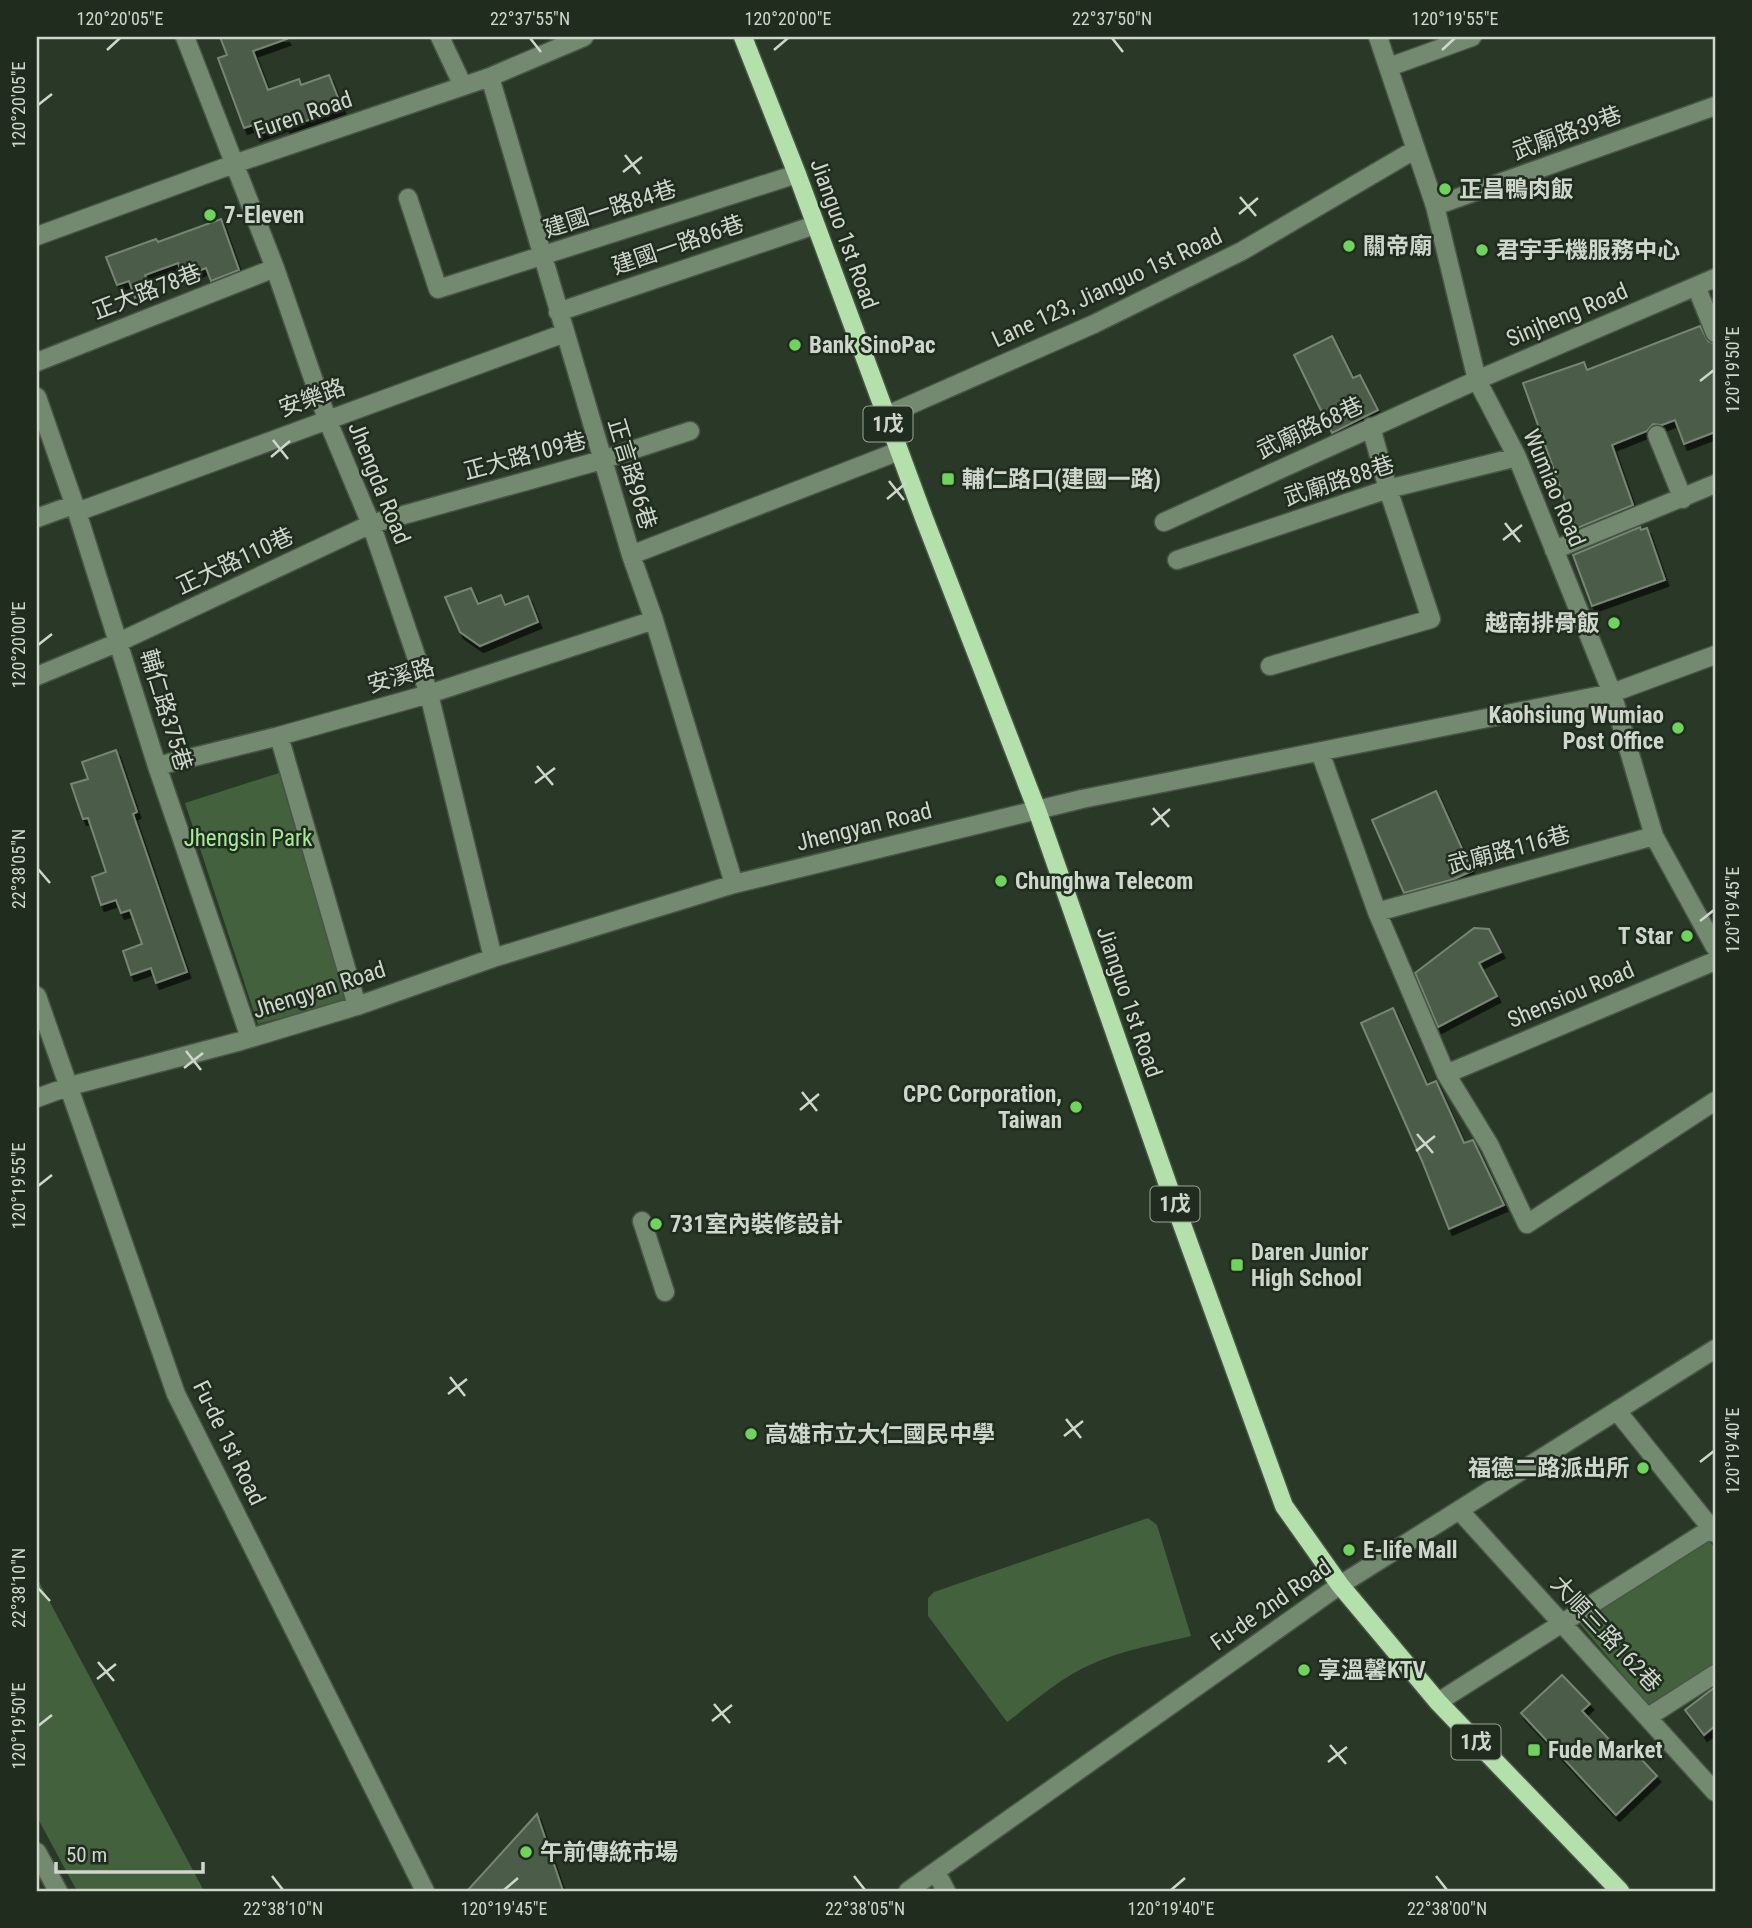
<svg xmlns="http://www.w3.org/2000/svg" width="1752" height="1928" viewBox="0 0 1752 1928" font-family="'Roboto Condensed','Noto Sans TC',sans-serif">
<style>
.green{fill:#44613e}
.building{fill:#4c5b49;stroke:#768673;stroke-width:2;filter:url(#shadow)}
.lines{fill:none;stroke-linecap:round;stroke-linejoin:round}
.minor-casing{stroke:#485546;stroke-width:21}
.major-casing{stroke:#485546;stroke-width:21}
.minor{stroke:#748a70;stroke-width:18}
.major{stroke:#b4e1ab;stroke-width:18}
.ticks{fill:none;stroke:#cfd7cd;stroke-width:2.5}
.poi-dot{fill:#70d35e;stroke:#202d1e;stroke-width:2.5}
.labels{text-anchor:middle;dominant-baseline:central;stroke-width:5;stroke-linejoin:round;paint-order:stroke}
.shield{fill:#202d1e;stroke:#9aa498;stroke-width:2}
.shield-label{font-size:21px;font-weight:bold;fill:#cfd7cd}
.street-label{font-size:23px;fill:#cfd7cd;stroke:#202d1e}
.poi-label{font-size:23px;font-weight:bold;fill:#cfd7cd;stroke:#202d1e;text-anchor:start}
.park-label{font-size:23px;fill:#a5eb98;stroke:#202d1e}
.neatline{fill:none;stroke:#cfd7cd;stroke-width:2.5}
.ticks-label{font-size:18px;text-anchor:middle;fill:#cfd7cd}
</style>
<defs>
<filter id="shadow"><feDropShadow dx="3.5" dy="6" stdDeviation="0" flood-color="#0009"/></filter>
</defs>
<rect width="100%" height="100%" fill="#2a3828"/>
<path class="green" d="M 279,773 L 346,1001 L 258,1024 L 185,803 Z
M 1148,1518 L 1157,1525 L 1191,1636 C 1158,1644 1123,1650 1092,1664 C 1061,1677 1034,1702 1007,1722 L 928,1616 L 928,1598 L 934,1592 Z
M 1709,1540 L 1715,1549 L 1715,1665 L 1650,1707 L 1578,1622 Z
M 37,1578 L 204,1891 L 77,1891 L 37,1817 Z"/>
<path class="building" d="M 220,37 L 286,37 L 287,39 L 253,51 L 268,90 L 299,79 L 301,85 L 329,75 L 342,108 L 287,128 L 286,124 L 257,135 L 253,125 L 244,128 L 218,58 L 227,55 Z
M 221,219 L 239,270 L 211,281 L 206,268 L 183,277 L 178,263 L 145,275 L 151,292 L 135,298 L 129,281 L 117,285 L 106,257 L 156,239 L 158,242 Z
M 1700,326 L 1708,341 L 1715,344 L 1715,432 L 1684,444 L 1675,420 L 1662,425 L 1653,424 L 1647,431 L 1612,445 L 1633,505 L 1575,529 L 1523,383 L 1584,362 L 1587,370 Z
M 1332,336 L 1353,378 L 1360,375 L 1378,410 L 1332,433 L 1294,355 Z
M 1640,527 L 1641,530 L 1647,528 L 1665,580 L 1592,606 L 1573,555 Z
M 471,588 L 478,604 L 501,595 L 505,605 L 528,596 L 538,622 L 480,646 L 460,632 L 445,597 Z
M 116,750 L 137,812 L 133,814 L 187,972 L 156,983 L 151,968 L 131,975 L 123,951 L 142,944 L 130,910 L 121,913 L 116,900 L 101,905 L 92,877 L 106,872 L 88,818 L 83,819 L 71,784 L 88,779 L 82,762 Z
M 1436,791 L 1472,871 L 1454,879 L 1404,893 L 1372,820 Z
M 1474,928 L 1489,929 L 1501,952 L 1479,963 L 1497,996 L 1438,1027 L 1415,973 Z
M 1393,1008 L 1427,1085 L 1436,1081 L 1464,1143 L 1473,1140 L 1504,1205 L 1449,1229 L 1422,1161 L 1361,1023 Z
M 1562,1675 L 1590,1704 L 1582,1711 L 1622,1753 L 1630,1747 L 1657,1776 L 1616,1815 L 1521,1713 Z
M 1715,1687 L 1715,1726 L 1704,1735 L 1685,1710 Z
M 537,1814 L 563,1891 L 467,1891 Z"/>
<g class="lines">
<g class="minor-casing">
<path id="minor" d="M 185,37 L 275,268 L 327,419 L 371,524 L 429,694 L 493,958
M 440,37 L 463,86
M 1378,37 L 1435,206 L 1477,380 L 1517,457 L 1612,693 L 1654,836 L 1715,947
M 1389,67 L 1472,37
M 490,77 L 631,555 L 654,620 L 734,884
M 408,198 L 438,289 L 797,174
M 1435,206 L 1715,106
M 37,236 L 234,164 L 490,77 L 584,37
M 1696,286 L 1715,333
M 558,312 L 815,225
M 37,362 L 275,268
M 37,397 L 77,512 L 157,766 L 250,1038
M 885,416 L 1094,324 L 1242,251 L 1416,149
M 1657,435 L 1683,499
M 77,512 L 565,333
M 37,518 L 73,505
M 1164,522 L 1477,380 L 1715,278
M 1554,550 L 1715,484
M 631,555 L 899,451
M 1177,560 L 1388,489 L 1517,457
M 1270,666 L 1431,619 L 1388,489 L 1371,427
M 37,676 L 119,642 L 371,524 L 602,460 L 690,431
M 279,736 L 357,1006
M 1320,752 L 1377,912 L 1446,1074 L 1490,1146 L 1527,1224 L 1715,1101
M 157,766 L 279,736 L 429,694 L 654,620
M 1377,912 L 1654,836
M 37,996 L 176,1394 L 425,1891
M 1446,1074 L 1715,961
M 37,1098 L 70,1086 L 241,1041 L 357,1006 L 493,958 L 734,884 L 1082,799 L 1612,693 L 1715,655
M 642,1221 L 665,1292
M 1617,1411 L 1715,1533
M 1459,1510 L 1715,1792
M 1438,1702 L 1715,1526
M 1648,1717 L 1715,1674
M 37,1852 L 58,1891
M 936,1872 L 946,1891
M 908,1891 L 1340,1585 L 1715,1349"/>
</g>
<g class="major-casing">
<path id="major" d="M 743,37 L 797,174 L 924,518 L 1037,810 L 1175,1205 L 1284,1506 L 1340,1585 L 1438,1702 L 1620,1891"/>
</g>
<use href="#minor" class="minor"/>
<use href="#major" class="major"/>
</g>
<path class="ticks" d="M 530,38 L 541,52M 1112,38 L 1123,52M 107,50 L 120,38M 774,50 L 788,38M 1442,50 L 1455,38M 38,105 L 52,94M 625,155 L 640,174M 623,172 L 642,157M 1240,197 L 1256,216M 1239,214 L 1258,198M 1700,381 L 1714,370M 273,440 L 288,459M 271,457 L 290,441M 889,481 L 904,500M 887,499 L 906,483M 1505,523 L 1520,542M 1503,540 L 1522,525M 38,645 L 52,634M 537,766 L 553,785M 535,783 L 555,768M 1153,808 L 1169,827M 1151,825 L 1170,809M 38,869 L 50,883M 1700,921 L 1714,910M 186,1051 L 201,1070M 184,1068 L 203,1053M 802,1092 L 817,1111M 800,1110 L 819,1094M 1417,1134 L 1433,1153M 1416,1151 L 1435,1136M 38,1186 L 52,1175M 450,1377 L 465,1396M 448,1394 L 467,1379M 1066,1419 L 1081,1438M 1064,1436 L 1083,1421M 1700,1462 L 1714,1451M 38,1588 L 50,1601M 98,1662 L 114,1681M 97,1679 L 116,1664M 714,1704 L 730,1723M 712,1721 L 732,1705M 38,1726 L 52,1715M 1330,1745 L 1346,1764M 1328,1762 L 1347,1747M 272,1876 L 283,1890M 854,1876 L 865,1890M 1436,1876 L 1447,1890M 504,1890 L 518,1878M 1171,1890 L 1185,1878"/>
<g class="poi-dot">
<circle cx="1445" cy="189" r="7"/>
<circle cx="210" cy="215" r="7"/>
<circle cx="1349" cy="246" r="7"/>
<circle cx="1482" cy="250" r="7"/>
<circle cx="795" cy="345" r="7"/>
<rect x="941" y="472" width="14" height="14" rx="3.5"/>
<circle cx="1614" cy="623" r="7"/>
<circle cx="1678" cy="728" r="7"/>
<circle cx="1001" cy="881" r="7"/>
<circle cx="1687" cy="936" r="7"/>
<circle cx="1076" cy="1107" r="7"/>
<circle cx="656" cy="1224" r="7"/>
<rect x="1230" y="1258" width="14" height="14" rx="3.5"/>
<circle cx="751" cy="1434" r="7"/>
<circle cx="1643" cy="1468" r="7"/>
<circle cx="1349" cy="1550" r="7"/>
<circle cx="1304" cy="1670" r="7"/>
<rect x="1527" y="1743" width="14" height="14" rx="3.5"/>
<circle cx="526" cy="1852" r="7"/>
</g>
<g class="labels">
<g class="shield">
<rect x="863.5" y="406.5" width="49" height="35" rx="5"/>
<rect x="1150.5" y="1186.5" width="49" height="35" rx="5"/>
<rect x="1451.5" y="1724.5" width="49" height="35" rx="5"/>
</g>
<g class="shield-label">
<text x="888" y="424">1戊</text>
<text x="1175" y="1204">1戊</text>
<text x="1476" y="1742">1戊</text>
</g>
<g class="street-label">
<text transform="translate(303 115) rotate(-19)">Furen Road</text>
<text transform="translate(1567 133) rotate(-20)">武廟路39巷</text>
<text transform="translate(610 209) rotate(-18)">建國一路84巷</text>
<text transform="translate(844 234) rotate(70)">Jianguo 1st Road</text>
<text transform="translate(678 245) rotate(-19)">建國一路86巷</text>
<text transform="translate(1107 288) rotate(-25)">Lane 123, Jianguo 1st Road</text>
<text transform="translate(147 292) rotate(-21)">正大路78巷</text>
<text transform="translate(1567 315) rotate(-23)">Sinjheng Road</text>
<text transform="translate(312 398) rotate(-20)">安樂路</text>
<text transform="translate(1310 428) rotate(-25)">武廟路68巷</text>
<text transform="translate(525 456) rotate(-15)">正大路109巷</text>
<text transform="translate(632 474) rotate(73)">正言路96巷</text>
<text transform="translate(1339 481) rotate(-18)">武廟路88巷</text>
<text transform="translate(379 483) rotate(68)">Jhengda Road</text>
<text transform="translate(1554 488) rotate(67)">Wumiao Road</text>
<text transform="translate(235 561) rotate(-25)">正大路110巷</text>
<text transform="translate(401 676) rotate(-16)">安溪路</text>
<text transform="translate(166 710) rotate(73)">輔仁路375巷</text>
<text transform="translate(864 827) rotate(-14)">Jhengyan Road</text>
<text transform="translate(1509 850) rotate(-15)">武廟路116巷</text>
<text transform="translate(319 990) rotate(-18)">Jhengyan Road</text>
<text transform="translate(1571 995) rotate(-23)">Shensiou Road</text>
<text transform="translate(1129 1002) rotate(71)">Jianguo 1st Road</text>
<text transform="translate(229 1443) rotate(64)">Fu-de 1st Road</text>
<text transform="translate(1271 1605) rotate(-35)">Fu-de 2nd Road</text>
<text transform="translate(1606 1634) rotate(47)">大順三路162巷</text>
</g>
<g class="poi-label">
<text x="1459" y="189">正昌鴨肉飯</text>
<text x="224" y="215">7-Eleven</text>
<text x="1363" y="246">關帝廟</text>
<text x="1496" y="250">君宇手機服務中心</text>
<text x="809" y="345">Bank SinoPac</text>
<text x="962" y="479">輔仁路口(建國一路)</text>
<text x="1600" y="623" text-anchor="end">越南排骨飯</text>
<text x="1664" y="715" text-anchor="end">Kaohsiung Wumiao<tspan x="1664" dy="26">Post Office</tspan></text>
<text x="1015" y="881">Chunghwa Telecom</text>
<text x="1673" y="936" text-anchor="end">T Star</text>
<text x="1062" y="1094" text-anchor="end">CPC Corporation,<tspan x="1062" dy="26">Taiwan</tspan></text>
<text x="670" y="1224">731室內裝修設計</text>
<text x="1251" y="1252">Daren Junior<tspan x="1251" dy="26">High School</tspan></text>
<text x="765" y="1434">高雄市立大仁國民中學</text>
<text x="1629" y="1468" text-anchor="end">福德二路派出所</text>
<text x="1363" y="1550">E-life Mall</text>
<text x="1318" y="1670">享溫馨KTV</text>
<text x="1548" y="1750">Fude Market</text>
<text x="540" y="1852">午前傳統市場</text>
</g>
<g class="park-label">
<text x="248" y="838">Jhengsin Park</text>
</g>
</g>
<rect width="1752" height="1928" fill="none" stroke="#202d1e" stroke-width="77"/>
<path d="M56 1862v10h147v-10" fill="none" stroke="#cfd7cd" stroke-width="3.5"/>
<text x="66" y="1862" font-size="21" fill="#cfd7cd" stroke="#202d1e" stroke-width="5" paint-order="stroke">50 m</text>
<rect x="38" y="38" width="1676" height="1852" class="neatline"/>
<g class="ticks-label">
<text x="120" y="25">120°20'05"E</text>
<text x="530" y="25">22°37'55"N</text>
<text x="788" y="25">120°20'00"E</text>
<text x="1112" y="25">22°37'50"N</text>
<text x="1455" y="25">120°19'55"E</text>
<text transform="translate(19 105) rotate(-90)" y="6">120°20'05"E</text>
<text transform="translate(1733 370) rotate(-90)" y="6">120°19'50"E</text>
<text transform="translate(19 645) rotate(-90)" y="6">120°20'00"E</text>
<text transform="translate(19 869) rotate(-90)" y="6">22°38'05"N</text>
<text transform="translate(1733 910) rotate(-90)" y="6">120°19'45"E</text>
<text transform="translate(19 1186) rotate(-90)" y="6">120°19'55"E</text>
<text transform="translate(1733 1451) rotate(-90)" y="6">120°19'40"E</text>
<text transform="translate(19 1588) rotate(-90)" y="6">22°38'10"N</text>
<text transform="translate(19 1726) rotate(-90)" y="6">120°19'50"E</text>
<text x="283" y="1915">22°38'10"N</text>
<text x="504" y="1915">120°19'45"E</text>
<text x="865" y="1915">22°38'05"N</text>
<text x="1171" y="1915">120°19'40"E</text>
<text x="1447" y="1915">22°38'00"N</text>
</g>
</svg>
